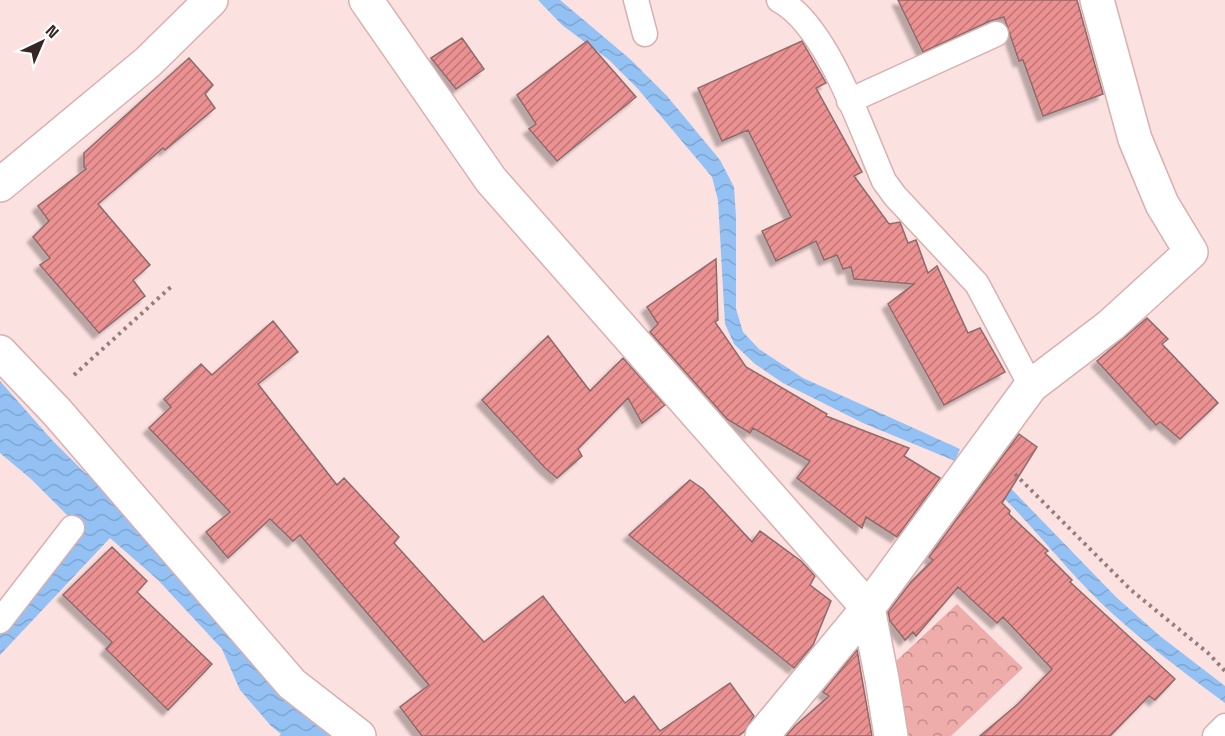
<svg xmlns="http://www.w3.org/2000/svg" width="1225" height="736" viewBox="0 0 1225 736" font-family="'Space Grotesk',sans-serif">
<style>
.forest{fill:url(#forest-crowns)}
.water{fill:url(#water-waves)}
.building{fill:url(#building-hatch);stroke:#8f6a6a;stroke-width:1.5;filter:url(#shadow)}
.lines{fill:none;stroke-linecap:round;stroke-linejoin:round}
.lane-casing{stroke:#d9b0b0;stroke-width:27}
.street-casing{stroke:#d9b0b0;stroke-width:36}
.secondary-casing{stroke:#d9b0b0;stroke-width:36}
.path{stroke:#947f7e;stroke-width:4;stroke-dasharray:3 4.5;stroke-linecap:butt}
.lane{stroke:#fff;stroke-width:24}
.street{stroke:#fff;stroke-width:33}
.secondary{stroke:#fff;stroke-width:33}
</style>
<defs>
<pattern id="forest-crowns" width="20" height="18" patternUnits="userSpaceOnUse" patternTransform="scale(1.5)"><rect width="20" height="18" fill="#eeacab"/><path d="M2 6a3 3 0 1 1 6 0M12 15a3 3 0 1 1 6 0" fill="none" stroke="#c28c8b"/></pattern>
<pattern id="water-waves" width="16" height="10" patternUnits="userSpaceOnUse" patternTransform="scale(1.5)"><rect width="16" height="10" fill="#93c1f4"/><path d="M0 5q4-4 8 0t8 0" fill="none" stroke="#7fa6d1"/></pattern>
<pattern id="building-hatch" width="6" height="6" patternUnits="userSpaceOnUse" patternTransform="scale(1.5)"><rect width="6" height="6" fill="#eb9191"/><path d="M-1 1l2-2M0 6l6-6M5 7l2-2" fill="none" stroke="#bf7676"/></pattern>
<filter id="shadow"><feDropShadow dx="-5.5" dy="5.5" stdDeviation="1.5" flood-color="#0004"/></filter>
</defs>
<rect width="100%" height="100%" fill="#fbe1e0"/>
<path class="forest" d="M 957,604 L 1023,668 L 951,736 L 906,736 L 893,664 Z"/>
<path class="water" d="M 538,0 L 560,0 L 630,59 L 667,96 L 720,160 L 734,187 L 736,217 L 736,309 L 743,332 L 759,349 L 803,378 L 960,449 L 955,461 L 863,423 L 783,383 L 755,364 L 734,344 L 725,324 L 718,200 L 712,177 L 638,89 L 609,60 L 562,25 Z
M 0,381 L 52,440 L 85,473 L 100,476 L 345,736 L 279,736 L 281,734 L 271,726 L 240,690 L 222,649 L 158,580 L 110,538 L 0,655 L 0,631 L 81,529 L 31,479 L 0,453 Z
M 994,471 L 1116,597 L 1160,636 L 1225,686 L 1225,703 C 1182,671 1139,639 1100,602 C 1061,564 1028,519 987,482 Z"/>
<path class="building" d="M 898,0 L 1077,0 L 1103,94 L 1043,116 L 1023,60 L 1019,61 L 1004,17 L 990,21 L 923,52 Z
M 462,38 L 484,69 L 456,89 L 431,58 Z
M 587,41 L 636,97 L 557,161 L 529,129 L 536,124 L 517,95 Z
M 802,41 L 826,83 L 816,88 L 862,172 L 854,176 L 889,224 L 900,222 L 908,243 L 916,240 L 928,273 L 937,266 L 968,333 L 980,328 L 1005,372 L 944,405 L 888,304 L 914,284 L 854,279 L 851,267 L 843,269 L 837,255 L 824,260 L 816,241 L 776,261 L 762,231 L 791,217 L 748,130 L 722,141 L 698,88 Z
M 189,58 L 213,85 L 205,94 L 215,108 L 165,150 L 163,148 L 98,204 L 150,265 L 133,280 L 145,296 L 99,333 L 40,265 L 50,258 L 33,237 L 49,221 L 38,206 L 86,169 L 84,167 L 84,153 Z
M 716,259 L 718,320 L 715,322 L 746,367 L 827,414 L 826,416 L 909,448 L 904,456 L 940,478 L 897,537 L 866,517 L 862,528 L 797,478 L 810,461 L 753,428 L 750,433 L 727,419 L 650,332 L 658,324 L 647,307 Z
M 1147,318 L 1168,339 L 1162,344 L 1218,403 L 1180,439 L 1160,422 L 1156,425 L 1097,361 Z
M 273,321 L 298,352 L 258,384 L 337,485 L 344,478 L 399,537 L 394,543 L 484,642 L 543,596 L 625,703 L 634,696 L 660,731 L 730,683 L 754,716 L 745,731 L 738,736 L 422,736 L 400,707 L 429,685 L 300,535 L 293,541 L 270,519 L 228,558 L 206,532 L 230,512 L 149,428 L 171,407 L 164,399 L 201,364 L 212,375 Z
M 548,336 L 590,391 L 623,358 L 665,405 L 642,423 L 628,398 L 578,449 L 582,456 L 557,478 L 545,468 L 482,400 Z
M 1019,434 L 1037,447 L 1002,503 L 1010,511 L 1009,514 L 1048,551 L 1045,553 L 1072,580 L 1070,582 L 1175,679 L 1155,700 L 1149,696 L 1110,736 L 980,736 L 1018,704 L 1052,669 L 1003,617 L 997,623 L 958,587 L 916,636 L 913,632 L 905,640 L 890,621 L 888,612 L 911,582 L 933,560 L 929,557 Z
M 690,480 L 703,489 L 752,542 L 760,531 L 801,561 L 815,576 L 810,585 L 831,601 L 813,645 L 794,668 L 629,535 Z
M 112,547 L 147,581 L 137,592 L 212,664 L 168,710 L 106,649 L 112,642 L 63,595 Z
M 857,650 L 872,736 L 786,736 L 795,726 L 829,696 L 823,692 Z"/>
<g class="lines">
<g class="lane-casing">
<path id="lane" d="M 636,0 L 645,34
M 779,0 C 827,25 862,131 884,181 L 895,196 L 977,284 L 1031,386
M 849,101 L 996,34
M 0,621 L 72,528
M 1215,736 L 1225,726"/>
</g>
<g class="street-casing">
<path id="street" d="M 366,0 L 491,180 L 868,608 L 882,679 L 891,736
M 0,352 L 57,412 L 292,684 L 359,736
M 762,736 L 868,608 L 1031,386 L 1111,325 L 1191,252 L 1162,204 L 1135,139 L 1097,0"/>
</g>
<g class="secondary-casing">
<path id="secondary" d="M 0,185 L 148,62 L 211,0"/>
</g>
<path class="path" d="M 74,375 L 173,285
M 1015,474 L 1131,590 L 1208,653 L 1225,671"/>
<use href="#lane" class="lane"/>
<use href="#street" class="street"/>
<use href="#secondary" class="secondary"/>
</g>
<g transform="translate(42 42) rotate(44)" stroke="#ffffff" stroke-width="4.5" paint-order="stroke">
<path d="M0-4.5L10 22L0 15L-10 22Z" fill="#352525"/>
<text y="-9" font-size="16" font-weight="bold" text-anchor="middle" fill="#352525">N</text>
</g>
</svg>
